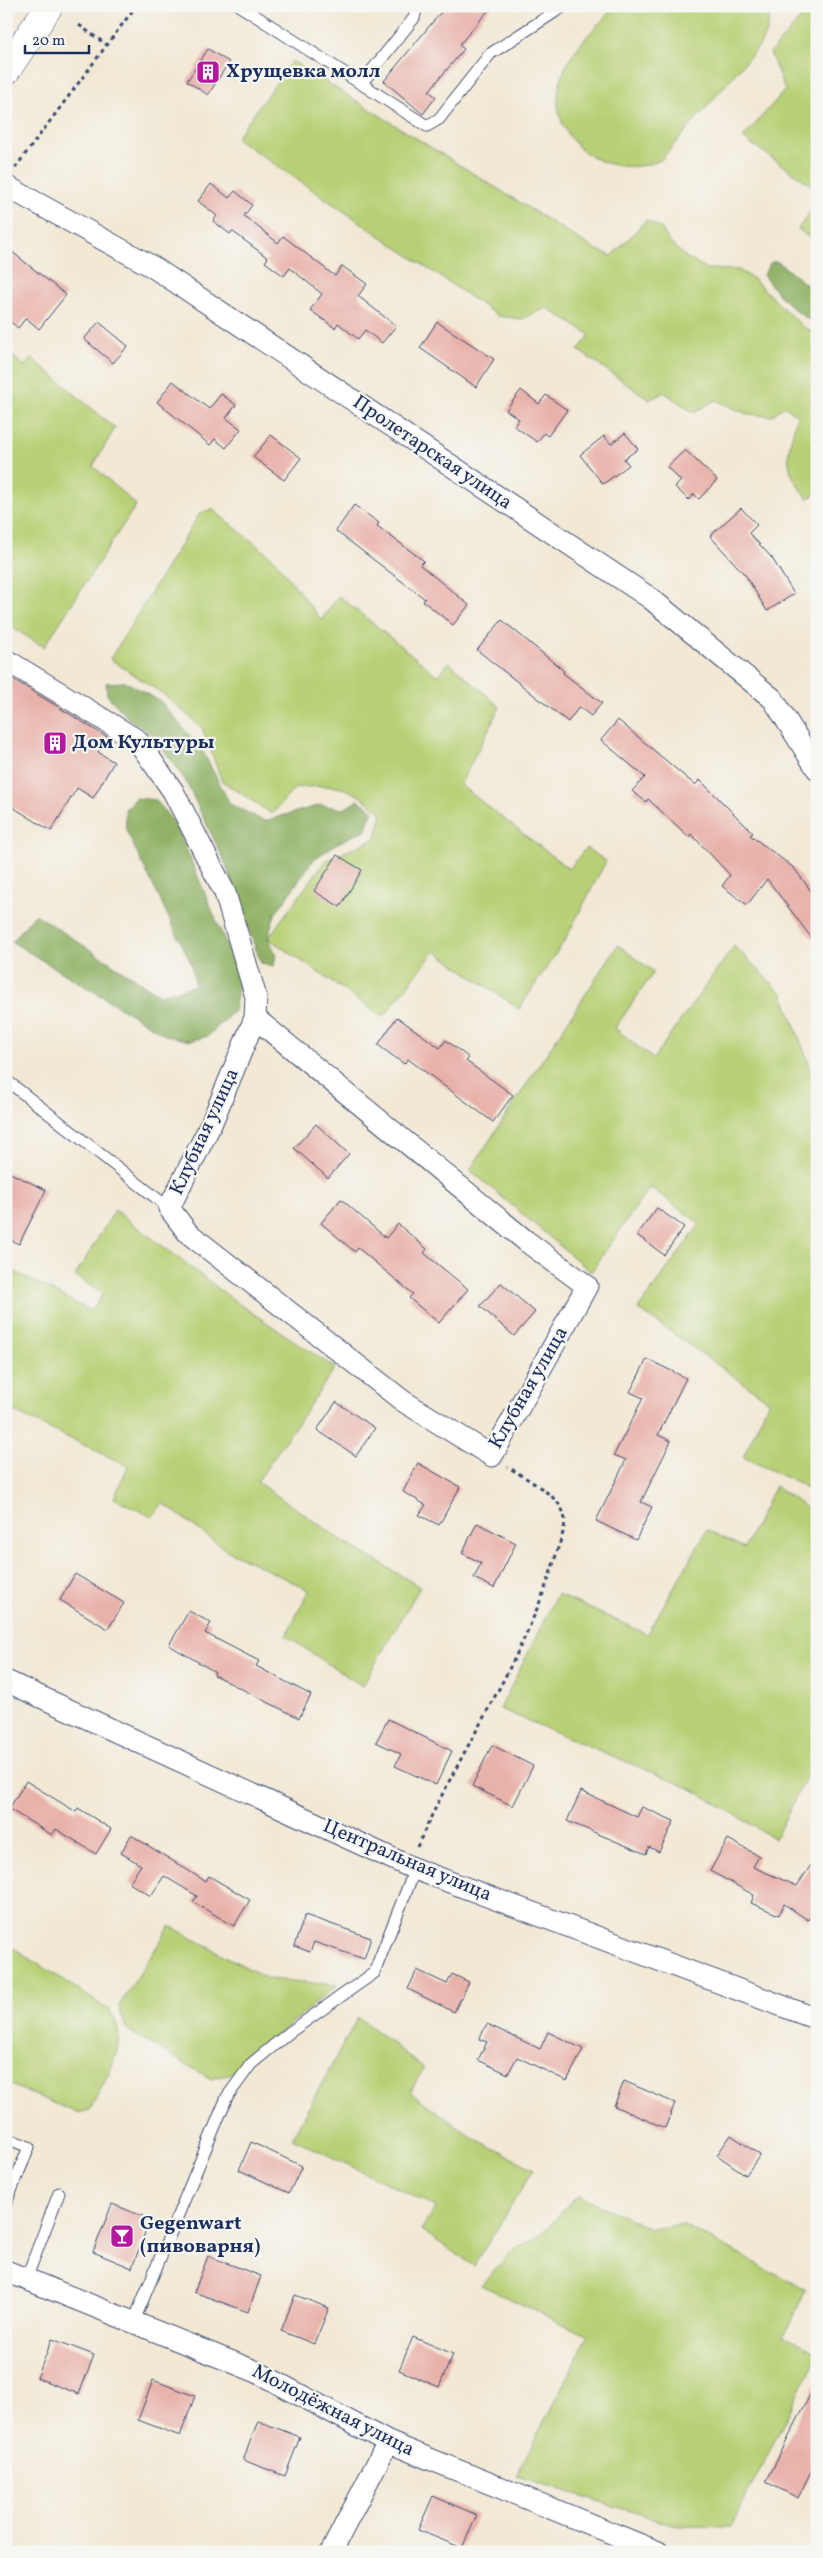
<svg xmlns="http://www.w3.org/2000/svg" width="823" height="2558" viewBox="0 0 823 2558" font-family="Vollkorn,serif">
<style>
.green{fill:#b7d075;stroke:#69806a}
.forest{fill:#91b266;stroke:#567062}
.building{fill:#e8b1a9}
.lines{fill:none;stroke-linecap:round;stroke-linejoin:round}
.service-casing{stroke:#3b4b70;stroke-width:13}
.minor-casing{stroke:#3b4b70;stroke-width:23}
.secondary-casing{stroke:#3b4b70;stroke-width:29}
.path{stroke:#3b4b70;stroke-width:3;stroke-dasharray:4 4;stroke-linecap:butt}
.service{stroke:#fff;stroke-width:11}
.minor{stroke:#fff;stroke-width:21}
.secondary{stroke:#fff;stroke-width:28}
.labels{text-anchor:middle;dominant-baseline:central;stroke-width:4.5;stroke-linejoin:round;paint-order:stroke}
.poi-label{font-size:20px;font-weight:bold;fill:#1b2f5e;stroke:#f6f6f2;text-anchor:start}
.street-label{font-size:20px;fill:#1b2f5e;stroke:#f6f6f2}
</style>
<rect width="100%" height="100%" fill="#f6f6f2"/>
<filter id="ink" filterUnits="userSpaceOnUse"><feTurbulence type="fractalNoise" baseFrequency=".02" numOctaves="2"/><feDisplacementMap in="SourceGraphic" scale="10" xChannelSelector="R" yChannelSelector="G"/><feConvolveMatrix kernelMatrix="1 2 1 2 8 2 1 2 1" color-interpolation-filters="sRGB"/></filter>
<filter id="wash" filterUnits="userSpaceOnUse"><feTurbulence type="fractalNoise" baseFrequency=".0096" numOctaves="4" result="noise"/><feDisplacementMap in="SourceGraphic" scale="20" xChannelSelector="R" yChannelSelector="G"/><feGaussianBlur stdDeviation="1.12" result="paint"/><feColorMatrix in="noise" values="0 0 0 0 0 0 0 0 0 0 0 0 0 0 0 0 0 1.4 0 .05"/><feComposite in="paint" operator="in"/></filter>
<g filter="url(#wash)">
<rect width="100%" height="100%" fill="#f2e8d4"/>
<path class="green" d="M 615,6 L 771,6 L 767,30 L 760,45 L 661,160 C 605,184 541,138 562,76 C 570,50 597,27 615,6 Z
M 809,9 L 817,15 L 817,189 L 743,138 L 785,90 L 770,53 Z
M 292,61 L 593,248 L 612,256 L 646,220 L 662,229 L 669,242 L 687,258 L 708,269 L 739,270 L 753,279 L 803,327 L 817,334 L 817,492 L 808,499 C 780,465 788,454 797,415 L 784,406 L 772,416 L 747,414 L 715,400 L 694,413 L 664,392 L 650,400 L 578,350 L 590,335 L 547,308 L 522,319 L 498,316 L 236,138 Z
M 817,202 L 817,243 L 798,229 Z
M 6,352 L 25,366 L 32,358 L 115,428 L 93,466 L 136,505 L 44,647 L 6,624 L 6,450 L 11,443 L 6,439 Z
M 212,509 L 274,559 L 321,620 L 339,596 L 438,676 L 449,662 L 500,707 L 460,785 L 569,869 L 586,848 L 606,861 L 565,940 L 519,1009 L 435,951 L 383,1017 L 268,938 L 325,861 L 376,838 L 382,813 C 346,784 340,784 295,788 L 272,814 L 222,781 L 202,728 L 166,696 L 110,659 L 200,513 Z
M 618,945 L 654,972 L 615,1028 L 653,1059 L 734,946 L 783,994 L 817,1086 L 817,1496 L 800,1484 L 743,1457 L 769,1401 L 638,1309 L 700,1224 L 650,1187 L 591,1272 L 470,1170 Z
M 115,1210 L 239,1304 L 335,1368 L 257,1482 L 340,1539 L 420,1587 L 362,1686 L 286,1636 L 309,1590 L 226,1550 L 163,1503 L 152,1517 L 114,1498 L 128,1466 L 6,1408 L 6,1267 L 91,1311 L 103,1294 L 75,1276 Z
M 775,1486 L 817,1515 L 817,1756 L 775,1839 L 694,1790 L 500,1709 L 557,1594 L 647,1634 L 707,1530 L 744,1548 Z
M 170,1926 L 268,1979 L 337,1985 L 232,2073 L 211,2079 L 126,2029 L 119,2006 Z
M 6,1943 L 109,2010 C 134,2041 104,2080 90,2110 L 77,2113 L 6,2083 Z
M 358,2017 L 424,2068 L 410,2092 L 472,2137 L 534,2169 L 474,2266 L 421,2230 L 436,2207 L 292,2138 Z
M 578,2195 L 651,2229 L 682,2224 L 806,2290 L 784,2336 L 817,2352 L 817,2357 L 731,2527 L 679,2526 L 516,2476 L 588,2336 L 481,2285 L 514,2249 L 536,2239 Z"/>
<path class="forest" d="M 771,262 L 778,262 L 817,293 L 817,324 C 794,313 778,295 763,275 Z
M 126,682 L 160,701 L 202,750 L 230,804 L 264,821 L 321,805 L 344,809 L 358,800 L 373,810 L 365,830 L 338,843 L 314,859 L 275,914 L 268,937 L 276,954 L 274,966 L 261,963 L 224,860 L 185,780 L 155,737 L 128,718 L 107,695 L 106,683 Z
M 136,798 L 156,800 L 177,827 L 240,977 L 234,1011 L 208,1036 L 190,1041 L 167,1036 L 12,942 L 35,914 L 160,995 L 195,985 L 191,963 L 126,830 L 125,809 Z"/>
<g id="blocks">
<path class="building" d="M 446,6 L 492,6 L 459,45 L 464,49 L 429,91 L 436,97 L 423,114 L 384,81 Z
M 208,49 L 229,62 L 208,95 L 187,81 Z
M 211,184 L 229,198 L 235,191 L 252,205 L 244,216 L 278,243 L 283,236 L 335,276 L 342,266 L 367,284 L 358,296 L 396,326 L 382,343 L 365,330 L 358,339 L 338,323 L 335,328 L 310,310 L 322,294 L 290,268 L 284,276 L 265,262 L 268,258 L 232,231 L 230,234 L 213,221 L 217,216 L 198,201 Z
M 6,247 L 66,295 L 39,329 L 26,318 L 18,328 L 6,318 Z
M 99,322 L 128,346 L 113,363 L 84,339 Z
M 437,322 L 494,359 L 476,387 L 420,348 Z
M 173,381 L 209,409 L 221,394 L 236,405 L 226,418 L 241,429 L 226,448 L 215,439 L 210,445 L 157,402 Z
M 521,390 L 539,404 L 546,395 L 567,410 L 548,436 L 544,433 L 537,442 L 514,426 L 519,419 L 506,410 Z
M 625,433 L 638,449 L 624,459 L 629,465 L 603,484 L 580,455 L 604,436 L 611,444 Z
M 271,435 L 301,458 L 284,480 L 253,457 Z
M 685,450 L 717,480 L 699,499 L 694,494 L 689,500 L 675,487 L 681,481 L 667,467 Z
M 354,505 L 379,523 L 377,526 L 424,561 L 420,565 L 469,605 L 453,625 L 423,601 L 425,599 L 336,531 Z
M 741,508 L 757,525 L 749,533 L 772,558 L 794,594 L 767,611 L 746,576 L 710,536 Z
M 502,620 L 564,671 L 563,673 L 602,703 L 591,716 L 579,707 L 568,722 L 477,650 Z
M 6,675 L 107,737 L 98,752 L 114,762 L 93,798 L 77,788 L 51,831 L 6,803 Z
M 618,720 L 695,785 L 700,780 L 753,833 L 750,835 L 794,868 L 817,899 L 817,945 L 767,879 L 747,905 L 722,886 L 730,875 L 691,834 L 689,837 L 648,799 L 646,802 L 632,791 L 645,777 L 601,740 Z
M 337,855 L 362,870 L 340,907 L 314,891 Z
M 397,1017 L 440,1048 L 446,1040 L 469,1058 L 466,1061 L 513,1095 L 493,1122 L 408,1059 L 404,1064 L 378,1045 Z
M 316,1124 L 349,1154 L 328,1178 L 294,1148 Z
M 6,1171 L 46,1190 L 19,1244 L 6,1238 Z
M 341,1199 L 386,1238 L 398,1224 L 427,1249 L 424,1253 L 468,1289 L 439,1323 L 409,1298 L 413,1294 L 358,1248 L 355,1252 L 321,1223 Z
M 657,1208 L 684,1227 L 664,1255 L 637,1235 Z
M 501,1283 L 535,1312 L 514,1336 L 480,1306 Z
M 647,1359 L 686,1378 L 658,1435 L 671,1441 L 641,1502 L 652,1507 L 636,1540 L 596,1521 L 626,1460 L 614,1455 L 643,1398 L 630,1392 Z
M 336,1402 L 375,1428 L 356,1456 L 317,1430 Z
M 418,1463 L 460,1487 L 439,1525 L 419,1515 L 426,1505 L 403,1492 Z
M 477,1523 L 516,1543 L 494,1588 L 474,1578 L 481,1563 L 462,1553 Z
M 75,1574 L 124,1603 L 108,1629 L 60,1600 Z
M 189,1611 L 211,1623 L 205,1633 L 259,1661 L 256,1666 L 311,1695 L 299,1718 L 214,1675 L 215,1672 L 169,1645 Z
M 388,1719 L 452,1751 L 436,1785 L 395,1766 L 401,1754 L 376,1742 Z
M 492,1745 L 533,1766 L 513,1806 L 472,1786 Z
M 26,1781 L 76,1812 L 78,1808 L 111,1829 L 96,1854 L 56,1829 L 52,1835 L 9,1809 Z
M 581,1791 L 637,1817 L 642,1807 L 674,1821 L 659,1852 L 649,1847 L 646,1854 L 567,1821 Z
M 131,1835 L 205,1881 L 209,1876 L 250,1900 L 234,1926 L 193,1902 L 197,1896 L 164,1876 L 151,1896 L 129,1883 L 141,1865 L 121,1853 Z
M 728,1839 L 759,1856 L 753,1867 L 797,1886 L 817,1856 L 817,1907 L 808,1920 L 784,1904 L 779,1915 L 751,1903 L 754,1895 L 710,1871 Z
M 305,1915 L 371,1938 L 364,1959 L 314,1942 L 310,1952 L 294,1946 Z
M 417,1970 L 447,1984 L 452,1974 L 469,1982 L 454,2012 L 408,1989 Z
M 487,2024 L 540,2049 L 548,2032 L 583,2049 L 567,2081 L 517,2057 L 508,2074 L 478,2060 L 487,2042 L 479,2039 Z
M 624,2081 L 675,2103 L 665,2128 L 614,2106 Z
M 731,2135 L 760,2155 L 746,2175 L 717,2155 Z
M 251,2142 L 302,2166 L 289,2193 L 239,2170 Z
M 112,2204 L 150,2219 L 132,2268 L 93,2252 Z
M 208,2256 L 261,2276 L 248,2312 L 194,2292 Z
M 295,2295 L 329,2308 L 314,2344 L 281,2331 Z
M 413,2337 L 453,2354 L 439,2387 L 399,2370 Z
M 52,2339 L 94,2355 L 79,2394 L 37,2378 Z
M 153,2380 L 195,2396 L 180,2436 L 138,2420 Z
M 817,2381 L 817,2459 L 798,2498 L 766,2482 Z
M 258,2421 L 300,2437 L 285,2476 L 243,2460 Z
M 433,2496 L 477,2515 L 462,2548 L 418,2530 Z"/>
</g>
</g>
<g filter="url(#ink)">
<use href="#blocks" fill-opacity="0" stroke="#3b4b70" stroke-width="1"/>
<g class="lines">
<g class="service-casing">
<path id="service" d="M 240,6 L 427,126 L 439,119 L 490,54 L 564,6
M 361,84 L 414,18 L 417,6
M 6,1080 L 169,1208
M 6,2138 L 29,2147 L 6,2203
M 26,2279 L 59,2193
M 134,2321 L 227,2097 L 251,2064 L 290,2032 L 374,1973 L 415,1869"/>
</g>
<g class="minor-casing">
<path id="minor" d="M 6,186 L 153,267 L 650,598 L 773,699 L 817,769
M 6,660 L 137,740 L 173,791 L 225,893 L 256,997 L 255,1018 L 212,1122 L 169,1208 L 188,1233 L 403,1401 L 492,1456 L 587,1286 L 526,1241 L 255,1018
M 6,1681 L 415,1869 L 817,2019
M 6,2271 L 257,2372 L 388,2442 L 658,2552
M 331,2552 L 388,2442"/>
</g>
<g class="secondary-casing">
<path id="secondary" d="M 6,71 L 49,6"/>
</g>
<path class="path" d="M 79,25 L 107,45
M 15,168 L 136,6
M 417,1847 C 461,1747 529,1654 558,1548 C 561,1539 567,1524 564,1515 C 560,1495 524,1478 508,1467"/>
<use href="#service" class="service"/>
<use href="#minor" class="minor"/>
<use href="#secondary" class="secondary"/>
</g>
</g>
<defs>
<g id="building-square" transform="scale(1.25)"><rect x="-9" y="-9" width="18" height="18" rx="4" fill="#b5179e" stroke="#f6f6f2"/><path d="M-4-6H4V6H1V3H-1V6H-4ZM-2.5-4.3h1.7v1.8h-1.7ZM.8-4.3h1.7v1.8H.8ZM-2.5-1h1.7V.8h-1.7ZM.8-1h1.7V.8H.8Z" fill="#fff"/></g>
<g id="bar-square" transform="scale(1.25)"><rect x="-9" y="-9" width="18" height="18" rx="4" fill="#b5179e" stroke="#f6f6f2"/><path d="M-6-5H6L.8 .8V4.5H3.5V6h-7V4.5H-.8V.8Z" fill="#fff"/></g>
</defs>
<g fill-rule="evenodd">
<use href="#building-square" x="208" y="72"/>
<use href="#building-square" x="55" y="743"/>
<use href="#bar-square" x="122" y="2236"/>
</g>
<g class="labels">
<g class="poi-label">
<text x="226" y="72">Хрущевка молл</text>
<text x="72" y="743">Дом Культуры</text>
<text x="140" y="2224">Gegenwart<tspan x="140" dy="23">(пивоварня)</tspan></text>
</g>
<g class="street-label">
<text transform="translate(432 453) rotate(34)">Пролетарская улица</text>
<text transform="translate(205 1132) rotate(-65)">Клубная улица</text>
<text transform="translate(529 1388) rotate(-60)">Клубная улица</text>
<text transform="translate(407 1861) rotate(23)">Центральная улица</text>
<text transform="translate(333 2411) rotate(27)">Молодёжная улица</text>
</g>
</g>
<rect width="823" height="2558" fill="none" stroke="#f6f6f2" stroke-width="25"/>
<path d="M25 45v8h64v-8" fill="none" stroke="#1b2f5e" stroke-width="2.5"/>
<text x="32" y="45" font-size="15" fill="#1b2f5e" stroke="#f6f6f2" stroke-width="4" paint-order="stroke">20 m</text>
</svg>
